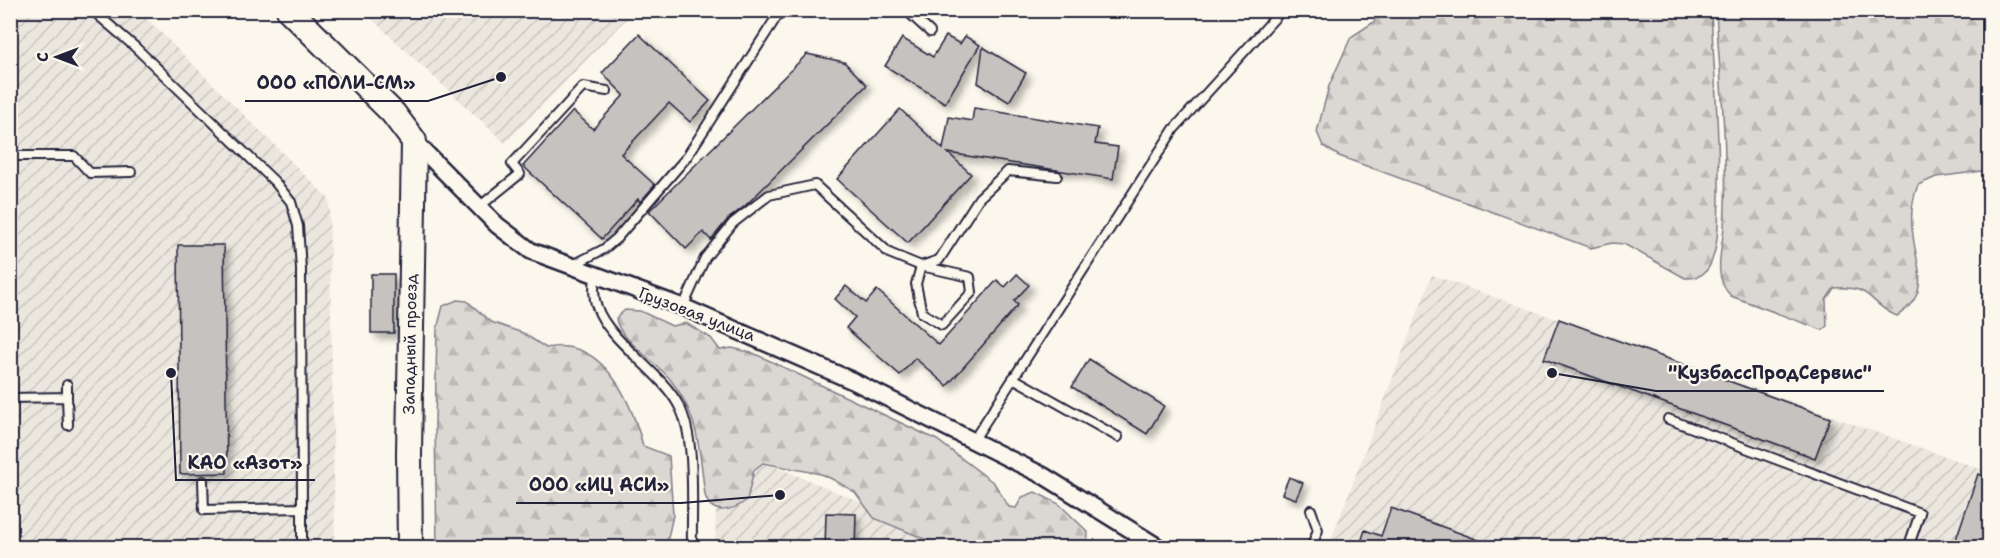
<svg xmlns="http://www.w3.org/2000/svg" width="2000" height="558" viewBox="0 0 2000 558" font-family="'Shantell Sans',sans-serif">
<style>
.industrial{fill:url(#industrial-furrows)}
.forest{fill:url(#forest-firs);stroke:#7e7d87;stroke-width:1.5}
.building{fill:#c6c2c0;stroke:#22223b;stroke-width:1.5;filter:url(#shadow)}
.lines{fill:none;stroke-linecap:round;stroke-linejoin:round}
.service-casing{stroke:#22223b;stroke-width:12}
.minor-casing{stroke:#22223b;stroke-width:20}
.primary-casing{stroke:#22223b;stroke-width:28}
.service{stroke:#fbf7ec;stroke-width:8}
.minor{stroke:#fbf7ec;stroke-width:15}
.primary{stroke:#fbf7ec;stroke-width:24}
.labels{text-anchor:middle;dominant-baseline:central;stroke-width:4.5;stroke-linejoin:round;paint-order:stroke}
.street-label{font-size:16px;fill:#22223b;stroke:#fbf7ec}
.leader{fill:none;stroke:#22223b;stroke-width:2}
.callout-dot{fill:#22223b;stroke:#fbf7ec;stroke-width:2}
.callout-label{font-size:18px;text-anchor:middle;font-weight:bold;fill:#22223b;stroke:#fbf7ec;stroke-width:4.5;stroke-linejoin:round;paint-order:stroke}
</style>
<defs>
<pattern id="industrial-furrows" width="10" height="10" patternUnits="userSpaceOnUse" patternTransform="scale(1.5)"><rect width="10" height="10" fill="#ebe7df"/><path d="M-1 1l2-2M0 10L10 0M9 11l2-2" fill="none" stroke="#c9c6c0"/></pattern>
<pattern id="forest-firs" width="22" height="20" patternUnits="userSpaceOnUse" patternTransform="scale(1.5)"><rect width="22" height="20" fill="#dbd8d3"/><path d="M5 1l3.5 6h-7zM16 11l3.5 6h-7z" fill="#bcb9b6"/></pattern>
<filter id="shadow"><feDropShadow dx="5.5" dy="5.5" stdDeviation="3" flood-color="#0004"/></filter>
</defs>
<rect width="100%" height="100%" fill="#fbf7ec"/>
<filter id="ink" filterUnits="userSpaceOnUse"><feTurbulence type="fractalNoise" baseFrequency=".0167" numOctaves="2"/><feDisplacementMap in="SourceGraphic" scale="12" xChannelSelector="R" yChannelSelector="G"/><feConvolveMatrix kernelMatrix="1 2 1 2 8 2 1 2 1" color-interpolation-filters="sRGB"/></filter>
<g filter="url(#ink)">
<path class="industrial" d="M 10,11 L 139,11 L 329,199 L 335,547 L 11,547 Z
M 363,11 L 634,11 L 505,143 Z
M 1432,275 L 1989,472 L 1989,547 L 1328,548 Z
M 718,443 L 970,547 L 715,548 Z"/>
<path class="forest" d="M 1377,11 L 1711,11 C 1714,73 1720,137 1719,200 C 1718,218 1719,242 1712,260 C 1708,273 1699,279 1685,278 L 1624,244 L 1612,243 L 1591,248 L 1339,156 L 1323,146 L 1317,132 L 1329,86 L 1351,37 L 1374,22 Z
M 1716,11 L 1989,11 L 1989,170 L 1936,177 L 1918,185 C 1911,202 1910,217 1913,236 C 1917,269 1932,293 1897,316 C 1867,304 1876,286 1834,288 L 1826,300 L 1827,326 L 1822,330 L 1731,296 C 1712,277 1722,251 1724,227 C 1729,156 1720,82 1716,11 Z
M 457,300 L 467,301 L 491,322 L 523,333 L 546,348 C 603,336 631,400 643,446 L 669,456 L 673,515 L 666,547 L 437,547 L 435,425 L 437,329 L 443,306 Z
M 625,310 L 640,311 L 672,326 L 686,323 L 711,338 L 720,350 L 732,348 L 753,353 L 937,440 L 994,483 L 1009,507 L 1016,508 L 1022,497 L 1035,492 L 1059,504 L 1088,532 L 1087,547 L 944,547 L 874,518 L 855,492 L 832,479 L 821,474 L 763,463 L 754,470 L 747,500 C 733,511 711,517 705,495 C 699,450 700,417 670,379 C 657,363 616,336 616,318 Z"/>
<path class="building" d="M 639,34 L 710,101 L 690,122 L 669,103 L 621,154 L 655,185 L 640,202 L 638,199 L 602,239 L 523,166 L 573,111 L 593,129 L 624,95 L 602,73 Z
M 946,36 L 960,44 L 965,36 L 980,45 L 945,103 L 885,66 L 902,38 L 933,57 Z
M 983,47 L 1026,73 L 1009,102 L 978,83 Z
M 807,54 L 844,62 L 867,85 L 745,206 L 728,219 L 711,240 L 703,232 L 686,249 L 649,211 Z
M 974,108 L 1098,128 L 1095,144 L 1118,147 L 1113,179 L 948,153 L 971,174 L 908,243 L 837,179 L 900,109 L 943,149 L 949,117 L 972,121 Z
M 178,245 L 224,245 L 227,473 L 180,474 Z
M 371,274 L 394,274 L 394,333 L 371,333 Z
M 1017,274 L 1029,285 L 1014,301 L 1018,305 L 947,386 L 915,358 L 900,375 L 846,328 L 855,317 L 835,299 L 846,286 L 866,303 L 877,290 L 939,345 L 997,280 L 1005,287 Z
M 1559,319 L 1830,418 L 1815,458 L 1544,359 Z
M 1089,359 L 1164,406 L 1147,434 L 1072,387 Z
M 1978,474 L 1989,478 L 1989,548 L 1953,548 Z
M 1289,477 L 1303,483 L 1296,499 L 1282,494 Z
M 1391,508 L 1495,546 L 1494,548 L 1359,548 L 1365,530 L 1381,536 Z
M 826,513 L 856,514 L 855,548 L 825,548 Z"/>
<g class="lines">
<g class="service-casing">
<path id="service" d="M 92,10 L 134,46 L 275,182 L 291,202 L 298,226 L 301,269 L 302,508
M 906,10 L 930,32
M 10,156 L 74,156 L 90,173 L 131,172
M 479,207 L 520,174 L 512,164 L 583,87 L 607,91
M 573,265 L 604,249 L 617,238 L 686,158 L 781,10
M 921,266 L 970,277 L 972,292 L 942,325 L 922,313 L 916,284 Z
M 595,275 C 594,286 593,297 597,307 C 609,342 661,371 679,406 C 697,439 691,509 692,548
M 683,307 L 705,258 L 733,223 L 769,195 L 815,185 L 889,253 L 921,266 L 939,260 L 979,198 L 1008,171 L 1057,176
M 1013,378 L 1118,437
M 67,397 L 68,425
M 10,398 L 67,397 L 67,385
M 1668,419 L 1920,513 L 1908,548
M 973,441 L 1174,129 L 1282,10
M 203,481 L 204,510 L 302,508 L 302,548
M 1134,548 L 1134,532
M 1311,548 L 1318,530 L 1311,510"/>
</g>
<g class="minor-casing">
<path id="minor" d="M 414,141 L 497,225 L 531,251 L 683,307 L 853,381 L 1044,476 L 1160,548"/>
</g>
<g class="primary-casing">
<path id="primary" d="M 289,10 L 393,113 L 414,141 L 409,454 L 410,548"/>
</g>
<use href="#service" class="service"/>
<use href="#minor" class="minor"/>
<use href="#primary" class="primary"/>
</g>
</g>
<g class="labels">
<g class="street-label">
<text transform="translate(697 314) rotate(21)">Грузовая улица</text>
<text transform="translate(410 344) rotate(-89)">Западный проезд</text>
</g>
</g>
<path class="leader" d="M501 77L428 101H245M1552 373L1656 391H1884M171 373L176 480H315M780 495L681 503H516"/>
<g class="callout-dot">
<circle cx="501" cy="77" r="6"/>
<circle cx="1552" cy="373" r="6"/>
<circle cx="171" cy="373" r="6"/>
<circle cx="780" cy="495" r="6"/>
</g>
<g class="callout-label">
<text x="336" y="89">ООО «ПОЛИ-СМ»</text>
<text x="1770" y="379">"КузбассПродСервис"</text>
<text x="245" y="469">КАО «Азот»</text>
<text x="599" y="491">ООО «ИЦ АСИ»</text>
</g>
<rect width="2000" height="558" fill="none" stroke="#fbf7ec" stroke-width="36"/>
<rect x="18" y="18" width="1964" height="522" fill="none" stroke="#22223b" stroke-width="2" filter="url(#ink)"/>
<g transform="translate(57 57) rotate(270)" stroke="#fbf7ec" stroke-width="4.5" paint-order="stroke">
<path d="M0-4.5L10 22L0 15L-10 22Z" fill="#22223b"/>
<text y="-9" font-size="16" font-weight="bold" text-anchor="middle" fill="#22223b">С</text>
</g>
</svg>
